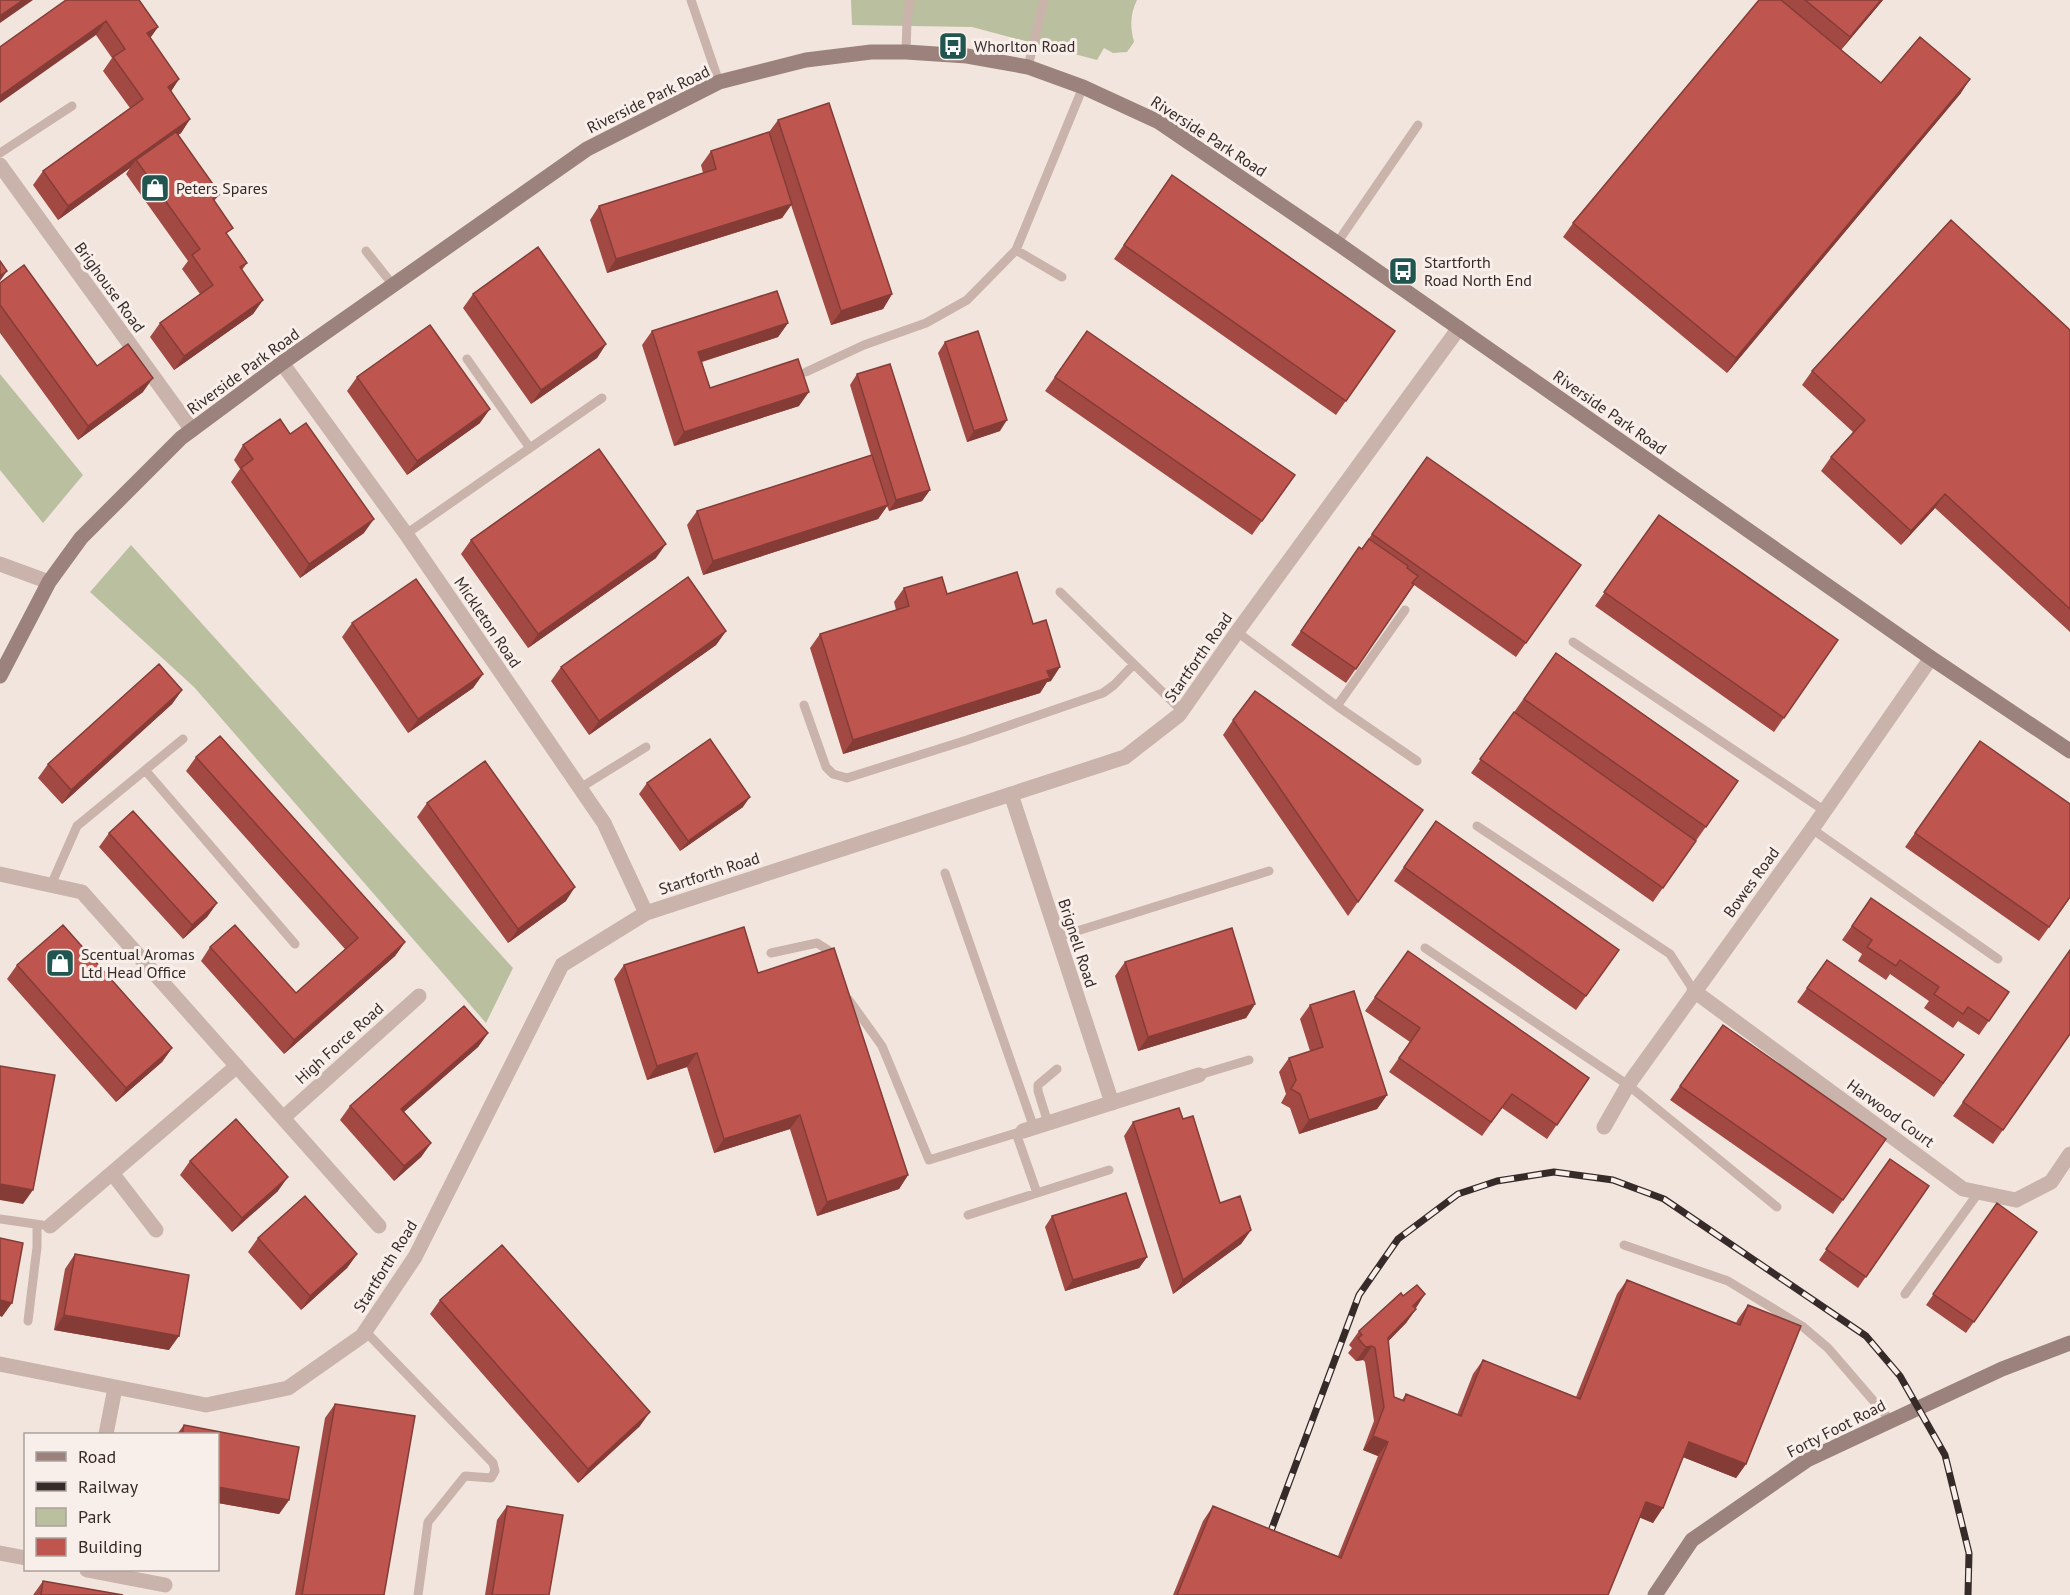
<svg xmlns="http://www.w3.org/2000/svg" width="2070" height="1595" viewBox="0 0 2070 1595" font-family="'PT Sans',sans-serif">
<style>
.green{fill:#babf9f}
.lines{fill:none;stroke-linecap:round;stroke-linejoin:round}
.lane{stroke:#c9b3ab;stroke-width:9}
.street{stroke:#c9b3ab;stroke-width:15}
.secondary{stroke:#9c827c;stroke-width:15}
.rail-casing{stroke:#372b29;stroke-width:7}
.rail{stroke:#f9efea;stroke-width:4.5;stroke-dasharray:14;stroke-linecap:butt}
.wall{fill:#a34944}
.shaded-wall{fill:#853c37}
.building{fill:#be554f;stroke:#853c37;stroke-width:1.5}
.labels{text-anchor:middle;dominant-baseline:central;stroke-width:6;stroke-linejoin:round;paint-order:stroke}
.poi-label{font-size:16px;fill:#372b29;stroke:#f9efea;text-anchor:start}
.street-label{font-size:16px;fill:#372b29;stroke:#f9efea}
</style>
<rect width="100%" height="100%" fill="#f1e5de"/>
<path class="green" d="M 851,0 L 1137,0 C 1130,14 1130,27 1134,42 L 1127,52 L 1113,53 L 1104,48 L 1097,60 L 972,27 L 852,25 Z
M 0,374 L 83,475 L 43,523 L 0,470 Z
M 131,545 L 513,968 L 486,1023 L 194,687 L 90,592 Z"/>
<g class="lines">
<path class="lane" d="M 691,0 L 719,82
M 906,52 L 907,21 L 910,0
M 1028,67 L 1044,0
M 0,153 L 72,106
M 1337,243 L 1418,125
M 1016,250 L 1062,277
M 366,251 L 393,285
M 467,359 L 530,448
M 806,372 L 864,345 L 926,323 L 967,300 L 1016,250 L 1083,87
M 406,534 L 602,398
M 1060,592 L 1182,711
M 1237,632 L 1337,706 L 1417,761
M 1573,642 L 1825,811
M 804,705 L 826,767 L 833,774 L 847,778 L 967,740 L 1103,693 L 1114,685 L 1134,664
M 1337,706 L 1405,610
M 145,770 L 295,944
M 580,788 L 646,747
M 1477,826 L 1670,954 L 1694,991
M 1812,829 L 1998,959
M 945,873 L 1034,1128
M 51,885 L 77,826 L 183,739
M 1058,937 L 1269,871
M 1425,948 L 1628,1085 L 1777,1207
M 771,953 L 817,943 L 828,950 L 832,959
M 849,1000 L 882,1046 L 929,1160 L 1023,1131
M 1199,1075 L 1249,1060
M 1048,1123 L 1038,1091 L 1038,1085 L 1057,1069
M 1016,1133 L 1037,1193
M 968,1215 L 1109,1170
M 0,1219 L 42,1225
M 1624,1245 L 1728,1281 L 1802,1326 L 1828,1348 L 1890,1420
M 1905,1294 L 1979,1192
M 28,1321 L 37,1247 L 37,1225
M 365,1331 L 493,1463 L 495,1471 L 491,1478 L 465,1476 L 428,1522 L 418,1595"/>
<path class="street" d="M 0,165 L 192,430
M 282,363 L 406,534 L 604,823 L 646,913
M 0,564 L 49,582
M 1011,794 L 1112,1103
M 0,874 L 82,892 L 379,1226
M 1694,991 L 1963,1189 L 2016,1200 L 2051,1182 L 2070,1154
M 283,1118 L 419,996
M 1604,1127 L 1628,1085 L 1812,829 L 1931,658
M 1023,1131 L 1199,1075
M 112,1173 L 156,1230
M 50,1226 L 237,1066
M 0,1364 L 206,1405 L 288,1388 L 362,1336 L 415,1257 L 562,965 L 646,913 L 1125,757 L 1179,715 L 1237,632 L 1459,328
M 106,1434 L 115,1388
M 0,1553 L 26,1558
M 87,1570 L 165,1585"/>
<path class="secondary" d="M 0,676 L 49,582 L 81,538 L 181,438 L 282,363 L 587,149 L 719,82 L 806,60 L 871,52 L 906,52 L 967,56 L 1028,67 L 1083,87 L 1159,122 L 1337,243 L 1931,658 L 2070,751
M 1655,1595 L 1692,1540 L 1807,1460 L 2002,1369 L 2070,1343"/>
<g class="rail-casing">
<path id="rail" d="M 1268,1539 L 1359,1295 L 1398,1239 L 1458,1194 L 1497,1181 L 1554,1172 L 1613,1180 L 1664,1199 L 1866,1336 L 1900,1376 L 1945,1455 L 1969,1553 L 1968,1595"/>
</g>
<use href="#rail" class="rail"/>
</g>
<path class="wall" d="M 66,0 L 140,0 L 140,1 L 158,27 L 150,38 L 179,79 L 171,91 L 190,119 L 181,133 L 178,135 L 220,194 L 214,201 L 228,236 L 247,263 L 242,270 L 263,300 L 253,314 L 174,370 L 150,337 L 160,323 L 200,294 L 182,269 L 188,261 L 126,174 L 130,168 L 58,220 L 33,185 L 43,171 L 130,108 L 103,71 L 112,58 L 96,35 Z
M 1760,0 L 1883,0 L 1841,50 L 1881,83 L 1961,93 L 1727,373 L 1563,237 L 1573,223 Z
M 778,120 L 892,294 L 883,309 L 831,325 L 791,205 L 782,218 L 607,273 L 590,220 L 599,206 L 703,173 L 701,165 L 711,151 L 769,132 Z
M 1172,175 L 1395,331 L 1336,415 L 1114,259 Z
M 0,283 L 97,366 L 143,392 L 78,440 L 0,333 Z
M 473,294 L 606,344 L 597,358 L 531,404 L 463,308 Z
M 788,323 L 778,337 L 702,362 L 710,388 L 799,406 L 674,446 L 642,345 L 652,331 Z
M 2070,330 L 2070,632 L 1935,508 L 1901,545 L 1821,471 L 1831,457 L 1853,432 L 1802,385 L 1812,371 Z
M 1087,331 L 1295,475 L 1252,535 L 1045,391 Z
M 945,342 L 1000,431 L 967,442 L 938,353 Z
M 857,374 L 930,490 L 922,501 L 889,511 L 887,506 L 878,519 L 703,575 L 687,525 L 697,511 L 871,455 L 850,385 Z
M 357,377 L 480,423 L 407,475 L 347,391 Z
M 243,445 L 364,533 L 300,578 L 231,482 L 240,469 L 234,460 Z
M 1427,457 L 1581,565 L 1516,657 L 1414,585 L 1346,683 L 1291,645 L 1359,547 L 1362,549 L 1362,548 Z
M 1659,515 L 1838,640 L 1774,732 L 1595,606 Z
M 471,540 L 656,558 L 528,648 L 461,554 Z
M 904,588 L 947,594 L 1051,681 L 1047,682 L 1040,693 L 843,754 L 810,648 L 820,634 L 896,610 L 894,602 Z
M 352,623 L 483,674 L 473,688 L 408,733 L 342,637 Z
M 726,631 L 716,645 L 589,735 L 551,681 L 561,667 Z
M 1556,653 L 1738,781 L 1653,902 L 1471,773 Z
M 182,690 L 172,704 L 62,804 L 38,778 L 48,764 Z
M 1233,720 L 1423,810 L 1348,916 L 1223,735 Z
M 1980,741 L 2070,898 L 2039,941 L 1905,847 Z
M 196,757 L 405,942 L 395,956 L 284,1054 L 201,961 L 210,947 L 296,993 L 345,949 L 186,771 Z
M 647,783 L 743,807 L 680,851 L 639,794 Z
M 427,803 L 566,901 L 508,943 L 417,817 Z
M 1436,821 L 1619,950 L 1576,1010 L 1394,881 Z
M 109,833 L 217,903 L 207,917 L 183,939 L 99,847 Z
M 1871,898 L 2009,992 L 1979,1035 L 1958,1021 L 1953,1028 L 1924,1008 L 1929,1001 L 1890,974 L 1886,980 L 1858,961 L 1862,954 L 1842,940 Z
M 2070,950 L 2070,1034 L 1993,1144 L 1953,1116 Z
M 1408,951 L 1589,1078 L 1547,1139 L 1502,1108 L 1482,1136 L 1389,1072 L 1410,1042 L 1365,1011 Z
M 1827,960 L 1964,1055 L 1934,1097 L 1797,1002 Z
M 1125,962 L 1255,1004 L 1246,1018 L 1138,1051 L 1115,976 Z
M 17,965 L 172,1048 L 162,1062 L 116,1102 L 7,979 Z
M 624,965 L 758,973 L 908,1175 L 899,1189 L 817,1216 L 790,1129 L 714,1153 L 687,1067 L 647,1080 L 614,979 Z
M 1310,1005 L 1387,1095 L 1377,1109 L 1299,1134 L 1290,1108 L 1281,1103 L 1286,1094 L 1279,1072 L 1289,1058 L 1310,1051 L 1300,1019 Z
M 1723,1025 L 1886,1139 L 1833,1214 L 1670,1100 Z
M 488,1033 L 478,1047 L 404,1112 L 431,1143 L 421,1157 L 394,1181 L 340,1120 L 350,1106 Z
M 1183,1119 L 1220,1203 L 1251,1230 L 1241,1244 L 1173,1294 L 1124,1136 L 1133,1122 Z
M 1890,1159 L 1929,1186 L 1858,1288 L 1819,1260 Z
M 190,1161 L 278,1191 L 232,1232 L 180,1175 Z
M 1997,1203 L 2037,1232 L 1966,1333 L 1926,1305 Z
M 1052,1216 L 1147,1257 L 1139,1268 L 1065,1291 L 1045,1227 Z
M 258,1238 L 357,1254 L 347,1268 L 301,1310 L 248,1252 Z
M 75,1254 L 169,1350 L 54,1330 L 65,1269 Z
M 1627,1280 L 1736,1323 L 1738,1319 L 1748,1305 L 1746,1464 L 1736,1478 L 1683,1457 L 1653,1523 L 1639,1517 L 1608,1595 L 1173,1595 L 1203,1521 L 1213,1506 L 1338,1556 L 1378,1456 L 1363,1450 L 1374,1421 L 1365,1362 L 1363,1360 L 1356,1361 L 1348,1353 L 1352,1348 L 1349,1345 L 1359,1331 L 1415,1308 L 1416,1309 L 1406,1323 L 1388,1341 L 1394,1397 L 1402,1400 L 1406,1394 L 1457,1415 L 1473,1374 L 1483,1360 L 1576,1397 L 1617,1294 Z
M 440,1300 L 640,1426 L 578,1483 L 430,1314 Z
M 335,1404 L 384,1595 L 295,1595 L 325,1418 Z
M 184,1425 L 299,1447 L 289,1500 L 279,1514 L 218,1503 L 218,1434 L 177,1434 Z
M 507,1506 L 549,1595 L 485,1595 L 497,1520 Z
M 43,1581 L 123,1595 L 33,1595 Z"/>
<path class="shaded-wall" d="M 23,0 L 33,0 L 0,23 L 0,16 Z
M 1881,0 L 1883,0 L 1840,51 L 1850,37 Z
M 106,21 L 96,35 L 0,103 L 0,96 Z
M 158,27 L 148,41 L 147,33 Z
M 179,79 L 170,93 L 168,87 Z
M 1970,79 L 1961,93 L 1727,373 L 1736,358 Z
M 190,119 L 181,133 L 138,163 L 136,160 L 130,168 L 58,220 L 68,206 Z
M 792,204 L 782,218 L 607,273 L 616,259 Z
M 7,271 L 0,281 L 0,276 Z
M 892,294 L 883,309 L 831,325 L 841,311 Z
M 263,300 L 253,314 L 174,370 L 184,356 Z
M 788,323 L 778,337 L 688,366 L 698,352 Z
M 606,344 L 597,358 L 531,404 L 541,390 Z
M 153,378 L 143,392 L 78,440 L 88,426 Z
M 809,392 L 799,406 L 674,446 L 684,432 Z
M 490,409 L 480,423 L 407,475 L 417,461 Z
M 1007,420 L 1000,431 L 967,442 L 974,431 Z
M 930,490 L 922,501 L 889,511 L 896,500 Z
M 1945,494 L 1935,508 L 1901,545 L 1911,531 Z
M 888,505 L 878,519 L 703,575 L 713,561 Z
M 374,519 L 364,533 L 300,578 L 309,564 Z
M 666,544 L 656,558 L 528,648 L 538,634 Z
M 726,631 L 716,645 L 589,735 L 599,721 Z
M 1060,667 L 1051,681 L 1047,682 L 1040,693 L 843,754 L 853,740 Z
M 483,674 L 473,688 L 408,733 L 418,719 Z
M 182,690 L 172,704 L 62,804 L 71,790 Z
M 750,797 L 743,807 L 680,851 L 688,841 Z
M 575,887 L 566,901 L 508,943 L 518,929 Z
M 217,903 L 207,917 L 183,939 L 192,925 Z
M 405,942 L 395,956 L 284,1054 L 294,1040 Z
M 1255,1004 L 1246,1018 L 1138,1051 L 1148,1037 Z
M 488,1033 L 478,1047 L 391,1123 L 401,1109 Z
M 172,1048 L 162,1062 L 116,1102 L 126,1088 Z
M 697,1053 L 687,1067 L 647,1080 L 657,1066 Z
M 1387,1095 L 1377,1109 L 1299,1134 L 1309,1120 Z
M 800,1115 L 790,1129 L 714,1153 L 724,1139 Z
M 431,1143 L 421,1157 L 394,1181 L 404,1166 Z
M 908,1175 L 899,1189 L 817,1216 L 827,1202 Z
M 288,1177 L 278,1191 L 232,1232 L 242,1218 Z
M 0,1184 L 33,1190 L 23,1204 L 0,1200 Z
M 1251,1230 L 1241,1244 L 1173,1294 L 1183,1280 Z
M 357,1254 L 347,1268 L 301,1310 L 310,1296 Z
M 1147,1257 L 1139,1268 L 1065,1291 L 1073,1280 Z
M 1425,1294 L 1416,1308 L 1413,1306 Z
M 0,1300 L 12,1303 L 2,1317 L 0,1316 Z
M 1416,1309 L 1406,1323 L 1378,1352 L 1388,1338 Z
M 64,1315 L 179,1336 L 169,1350 L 54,1330 Z
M 1372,1346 L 1363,1360 L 1356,1361 L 1366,1347 Z
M 650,1412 L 640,1426 L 578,1483 L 588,1469 Z
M 1373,1436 L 1388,1442 L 1378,1456 L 1363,1450 Z
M 1689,1442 L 1746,1464 L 1736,1478 L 1680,1456 Z
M 218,1487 L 289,1500 L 279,1514 L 218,1503 Z
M 1646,1502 L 1663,1508 L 1653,1523 L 1636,1516 Z"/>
<path class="building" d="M 0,0 L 23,0 L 0,16 Z
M 66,0 L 139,0 L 158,27 L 147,33 L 179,79 L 168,87 L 190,119 L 68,206 L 43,171 L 143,99 L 113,57 L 125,49 L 106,21 L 0,96 L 0,47 Z
M 1759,0 L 1781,0 L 1881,83 L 1920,37 L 1970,79 L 1736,358 L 1573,223 Z
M 1805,0 L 1881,0 L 1850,37 Z
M 829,103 L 892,294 L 841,311 L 778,120 Z
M 176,132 L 220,194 L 213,199 L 233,228 L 226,233 L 247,263 L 240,267 L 263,300 L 184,356 L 160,323 L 213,285 L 192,255 L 200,249 L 136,160 Z
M 769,132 L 792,204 L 616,259 L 599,206 L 716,169 L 711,151 Z
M 1172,175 L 1395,331 L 1346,401 L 1124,245 Z
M 1951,220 L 2070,330 L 2070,609 L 1945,494 L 1911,531 L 1831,457 L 1865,420 L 1812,371 Z
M 538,247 L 606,344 L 541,390 L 473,294 Z
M 0,261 L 7,271 L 0,276 Z
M 24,265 L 97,366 L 128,344 L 153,378 L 88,426 L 0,305 L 0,283 Z
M 777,291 L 788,323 L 698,352 L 710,388 L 798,359 L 809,392 L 684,432 L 652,331 Z
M 430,325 L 490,409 L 417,461 L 357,377 Z
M 978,331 L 1007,420 L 974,431 L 945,342 Z
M 1087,331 L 1295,475 L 1262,521 L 1055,377 Z
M 890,364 L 930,490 L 896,500 L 857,374 Z
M 280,419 L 290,434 L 306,423 L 374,519 L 309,564 L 241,468 L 253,459 L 243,445 Z
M 599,449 L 666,544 L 538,634 L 471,540 Z
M 872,455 L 888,505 L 713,561 L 697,511 Z
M 1427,457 L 1581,565 L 1526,643 L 1372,534 Z
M 1659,515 L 1838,640 L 1784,718 L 1604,592 Z
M 1369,539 L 1408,566 L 1407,568 L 1418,576 L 1412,583 L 1414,584 L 1356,669 L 1301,631 L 1359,547 L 1362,549 Z
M 1017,572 L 1033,624 L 1046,620 L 1060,667 L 1047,671 L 1050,678 L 853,740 L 820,634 L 909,606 L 904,588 L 942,577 L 947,594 Z
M 688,577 L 726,631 L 599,721 L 561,667 Z
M 416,579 L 483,674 L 418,719 L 352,623 Z
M 1556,653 L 1738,781 L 1706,827 L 1524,699 Z
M 159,664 L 182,690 L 71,790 L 48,764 Z
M 1255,691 L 1423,810 L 1358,902 L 1233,720 Z
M 1514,712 L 1696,841 L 1663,888 L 1480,759 Z
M 220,736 L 405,942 L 294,1040 L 210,947 L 235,925 L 296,993 L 358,938 L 196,757 Z
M 710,739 L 750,797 L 688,841 L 647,783 Z
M 1980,741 L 2070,804 L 2070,897 L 2049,927 L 1915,833 Z
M 485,761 L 575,887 L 518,929 L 427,803 Z
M 133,811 L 217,903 L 192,925 L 109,833 Z
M 1436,821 L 1619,950 L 1586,996 L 1404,867 Z
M 1871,898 L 2009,992 L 1989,1021 L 1968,1007 L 1963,1014 L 1934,994 L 1939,987 L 1900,960 L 1896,966 L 1867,947 L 1872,940 L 1852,926 Z
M 63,925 L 172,1048 L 126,1088 L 17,965 Z
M 744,927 L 758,973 L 834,948 L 908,1175 L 827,1202 L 800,1115 L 724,1139 L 697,1053 L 657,1066 L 624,965 Z
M 1232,928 L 1255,1004 L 1148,1037 L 1125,962 Z
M 2070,950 L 2070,1034 L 2003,1130 L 1963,1102 Z
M 1408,951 L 1589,1078 L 1557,1125 L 1512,1094 L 1491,1122 L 1399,1058 L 1420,1028 L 1375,997 Z
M 1827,960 L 1964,1055 L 1943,1083 L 1807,988 Z
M 1354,991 L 1387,1095 L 1309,1120 L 1300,1094 L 1291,1089 L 1296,1080 L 1289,1058 L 1323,1047 L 1310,1005 Z
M 464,1006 L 488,1033 L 401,1109 L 431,1143 L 404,1166 L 350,1106 Z
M 1723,1025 L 1886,1139 L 1843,1200 L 1680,1086 Z
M 0,1066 L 55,1075 L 33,1190 L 0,1184 Z
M 1179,1108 L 1183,1119 L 1193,1116 L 1220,1203 L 1240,1196 L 1251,1230 L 1183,1280 L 1133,1122 Z
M 236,1119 L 288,1177 L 242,1218 L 190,1161 Z
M 1890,1159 L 1929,1186 L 1866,1277 L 1826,1249 Z
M 1126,1193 L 1147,1257 L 1073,1280 L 1052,1216 Z
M 305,1196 L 357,1254 L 310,1296 L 258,1238 Z
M 1997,1203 L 2037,1232 L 1974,1322 L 1933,1294 Z
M 0,1238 L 23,1243 L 12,1303 L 0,1300 Z
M 502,1245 L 650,1412 L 588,1469 L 440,1300 Z
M 75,1254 L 189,1275 L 179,1336 L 64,1315 Z
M 1627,1280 L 1740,1325 L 1748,1305 L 1801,1326 L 1746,1464 L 1689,1442 L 1663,1508 L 1646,1502 L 1608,1595 L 1177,1595 L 1213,1506 L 1341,1558 L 1388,1442 L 1373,1436 L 1384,1407 L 1375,1348 L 1372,1346 L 1366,1347 L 1362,1343 L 1358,1338 L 1362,1335 L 1359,1331 L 1401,1293 L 1403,1296 L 1417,1285 L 1425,1294 L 1413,1306 L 1416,1309 L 1388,1338 L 1394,1397 L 1404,1401 L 1406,1394 L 1461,1416 L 1483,1360 L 1580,1399 Z
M 335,1404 L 415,1416 L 384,1595 L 302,1595 Z
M 184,1425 L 299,1447 L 289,1500 L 218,1487 L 218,1434 L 182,1434 Z
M 507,1506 L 563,1515 L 549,1595 L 492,1595 Z
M 43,1581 L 123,1595 L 41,1595 Z"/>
<defs>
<g id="bus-square" transform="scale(1.5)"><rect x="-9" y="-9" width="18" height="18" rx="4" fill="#215650" stroke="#f9efea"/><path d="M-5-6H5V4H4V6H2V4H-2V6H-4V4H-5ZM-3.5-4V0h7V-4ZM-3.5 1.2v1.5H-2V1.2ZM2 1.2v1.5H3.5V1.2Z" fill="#fff"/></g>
<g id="shop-square" transform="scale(1.5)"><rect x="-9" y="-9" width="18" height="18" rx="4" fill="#215650" stroke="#f9efea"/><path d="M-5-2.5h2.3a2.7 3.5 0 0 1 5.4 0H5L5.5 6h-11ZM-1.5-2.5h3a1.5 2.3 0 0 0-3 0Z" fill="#fff"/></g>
</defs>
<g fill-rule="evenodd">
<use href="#bus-square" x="953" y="46"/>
<use href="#shop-square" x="155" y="188"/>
<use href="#bus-square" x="1403" y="271"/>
<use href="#shop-square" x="60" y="963"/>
</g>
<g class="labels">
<g class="poi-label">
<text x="974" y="46">Whorlton Road</text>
<text x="176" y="188">Peters Spares</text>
<text x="1424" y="262">Startforth<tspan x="1424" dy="18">Road North End</tspan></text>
<text x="81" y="954">Scentual Aromas<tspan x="81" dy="18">Ltd Head Office</tspan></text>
</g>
<g class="street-label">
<text transform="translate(648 99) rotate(-26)">Riverside Park Road</text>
<text transform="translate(1209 136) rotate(33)">Riverside Park Road</text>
<text transform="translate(110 287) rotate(54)">Brighouse Road</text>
<text transform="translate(243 371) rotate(-36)">Riverside Park Road</text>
<text transform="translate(1610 412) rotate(35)">Riverside Park Road</text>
<text transform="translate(488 622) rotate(56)">Mickleton Road</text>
<text transform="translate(1198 657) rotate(-55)">Startforth Road</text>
<text transform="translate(709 873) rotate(-18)">Startforth Road</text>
<text transform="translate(1751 882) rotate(-54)">Bowes Road</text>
<text transform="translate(1078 943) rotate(72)">Brignell Road</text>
<text transform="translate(339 1043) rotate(-42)">High Force Road</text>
<text transform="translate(1891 1113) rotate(36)">Harwood Court</text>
<text transform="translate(385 1266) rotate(-58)">Startforth Road</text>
<text transform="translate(1836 1428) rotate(-27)">Forty Foot Road</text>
</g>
</g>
<rect x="24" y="1433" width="195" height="138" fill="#f9efea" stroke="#aba19d" stroke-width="1.5"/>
<rect x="36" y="1452" width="30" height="9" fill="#9c827c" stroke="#aba19d" stroke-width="1.5"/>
<text x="78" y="1463" font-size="18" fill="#372b29">Road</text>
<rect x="36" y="1482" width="30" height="9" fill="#372b29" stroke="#aba19d" stroke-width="1.5"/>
<text x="78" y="1493" font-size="18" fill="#372b29">Railway</text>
<rect x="36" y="1508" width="30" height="18" fill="#babf9f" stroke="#aba19d" stroke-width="1.5"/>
<text x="78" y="1523" font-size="18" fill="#372b29">Park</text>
<rect x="36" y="1538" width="30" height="18" fill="#be554f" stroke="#aba19d" stroke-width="1.5"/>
<text x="78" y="1553" font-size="18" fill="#372b29">Building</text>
</svg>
